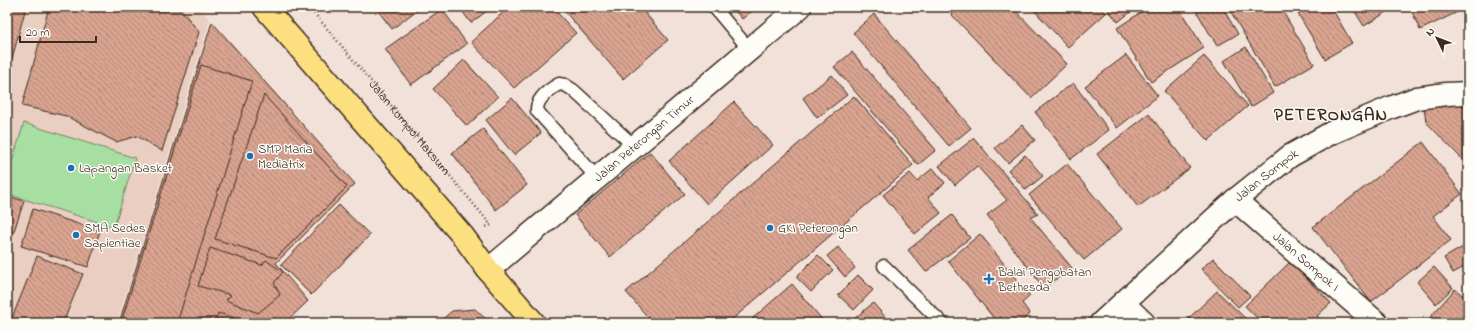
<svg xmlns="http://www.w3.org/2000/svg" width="1475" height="330" viewBox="0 0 1475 330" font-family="'Indie Flower',sans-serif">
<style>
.built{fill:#eacec2}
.garden{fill:#a7dfa3;stroke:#718460}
.building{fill:url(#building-back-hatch);stroke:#3b2a1e}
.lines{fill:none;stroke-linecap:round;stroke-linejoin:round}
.lane-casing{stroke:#3b2a1e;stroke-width:15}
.street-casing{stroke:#3b2a1e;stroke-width:25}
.secondary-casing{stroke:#3b2a1e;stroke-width:25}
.highway-casing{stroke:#3b2a1e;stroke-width:25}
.path{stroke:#3b2a1e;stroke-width:2.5;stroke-dasharray:1 3;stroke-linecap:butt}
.lane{stroke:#fdfcf7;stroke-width:12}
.street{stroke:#fdfcf7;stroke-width:22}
.secondary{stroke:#fdfcf7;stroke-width:22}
.highway{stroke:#fce080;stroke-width:22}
.poi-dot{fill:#1f6fb2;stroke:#fdfcf7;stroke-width:1.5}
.labels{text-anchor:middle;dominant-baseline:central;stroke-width:3;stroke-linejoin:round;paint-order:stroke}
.street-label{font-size:13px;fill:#3b2a1e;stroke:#fdfcf7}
.poi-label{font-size:13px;fill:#3b2a1e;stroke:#fdfcf7;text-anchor:start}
.district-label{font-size:17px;font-weight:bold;letter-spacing:1px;fill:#3b2a1e;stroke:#fdfcf7}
</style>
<defs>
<pattern id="building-back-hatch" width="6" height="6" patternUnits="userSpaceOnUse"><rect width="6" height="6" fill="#d9a390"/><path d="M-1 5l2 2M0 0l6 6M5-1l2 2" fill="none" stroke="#b18575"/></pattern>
</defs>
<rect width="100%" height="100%" fill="#f2e1d8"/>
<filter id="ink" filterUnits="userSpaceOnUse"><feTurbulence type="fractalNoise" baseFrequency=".025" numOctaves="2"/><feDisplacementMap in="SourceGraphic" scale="8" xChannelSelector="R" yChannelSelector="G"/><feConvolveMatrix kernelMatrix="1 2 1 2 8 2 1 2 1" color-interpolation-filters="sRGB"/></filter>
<g filter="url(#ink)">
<path class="built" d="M 7,7 L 198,7 L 210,20 L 117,323 L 7,323 Z"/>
<path class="garden" d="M 24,123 L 135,158 L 114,227 L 7,194 L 7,178 Z"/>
<path class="building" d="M 7,7 L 26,7 L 7,77 Z
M 49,7 L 179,7 L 199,32 L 162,151 L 137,136 L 116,142 L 66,116 L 22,106 Z
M 375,7 L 421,7 L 392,29 Z
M 459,7 L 492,7 L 471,23 Z
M 509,7 L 552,7 L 576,33 L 514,88 L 471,42 Z
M 561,7 L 640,7 L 668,40 L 623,79 Z
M 732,7 L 756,7 L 756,8 L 742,19 Z
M 959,7 L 1012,7 L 1067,64 L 1031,98 L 951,14 Z
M 1031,7 L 1100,7 L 1106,13 L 1068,47 Z
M 1106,7 L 1137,7 L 1118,22 Z
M 1149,7 L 1178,7 L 1204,48 L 1151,82 L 1117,28 Z
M 1194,7 L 1222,7 L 1238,34 L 1217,46 Z
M 1228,7 L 1280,7 L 1314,64 L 1275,87 Z
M 1294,7 L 1331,7 L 1352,43 L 1325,59 Z
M 1352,7 L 1395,7 L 1364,26 Z
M 1410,7 L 1468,7 L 1420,30 Z
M 442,9 L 467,44 L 411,85 L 385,49 Z
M 874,14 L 971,128 L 949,146 L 853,33 Z
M 212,22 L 355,184 L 276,263 L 308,301 L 285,323 L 119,323 Z
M 1246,47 L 1273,93 L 1251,107 L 1224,61 Z
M 852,52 L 936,150 L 918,165 L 834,67 Z
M 1126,55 L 1158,96 L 1117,128 L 1085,86 Z
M 1204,56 L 1248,106 L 1208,141 L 1164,91 Z
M 464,60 L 498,97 L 467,126 L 433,89 Z
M 201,65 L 252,81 L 177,323 L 121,323 Z
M 832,75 L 847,95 L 817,118 L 803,98 Z
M 1073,83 L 1109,130 L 1071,159 L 1035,112 Z
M 264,95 L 347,187 L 276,258 L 215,239 Z
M 854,96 L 913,165 L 728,323 L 653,323 L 626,292 Z
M 512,98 L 541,133 L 514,155 L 486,120 Z
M 1468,101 L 1468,163 L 1466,163 L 1426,122 L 1424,106 Z
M 734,102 L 773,145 L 707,204 L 669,161 Z
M 1149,114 L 1190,168 L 1138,207 L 1097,154 Z
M 1022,125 L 1035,140 L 1008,163 L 995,148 Z
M 483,129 L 527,185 L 496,210 L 452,153 Z
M 974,138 L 1038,214 L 1031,218 L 1072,268 L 1044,288 L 987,215 L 1007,200 L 977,166 L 955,185 L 939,166 Z
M 1423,142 L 1462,194 L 1433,216 L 1451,240 L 1371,302 L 1313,227 Z
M 650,152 L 685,194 L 610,257 L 575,215 Z
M 1025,155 L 1043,176 L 1026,190 L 1008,170 Z
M 1067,164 L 1122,229 L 1084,260 L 1029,195 Z
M 933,168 L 945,183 L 928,197 L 941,213 L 915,234 L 883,195 L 910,173 L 917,181 Z
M 7,196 L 24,201 L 7,252 Z
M 339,205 L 370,235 L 311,295 L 281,265 Z
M 1468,208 L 1468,219 L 1464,217 Z
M 33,209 L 100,231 L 88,267 L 21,246 Z
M 952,215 L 970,238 L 926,272 L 908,250 Z
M 980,234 L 1030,296 L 1022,303 L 1030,314 L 1019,323 L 1005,323 L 1001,317 L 996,321 L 948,261 Z
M 1468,244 L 1468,265 L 1453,273 L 1444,258 Z
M 838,247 L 855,268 L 845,277 L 827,256 Z
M 210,248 L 262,265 L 266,260 L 283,272 L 274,283 L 280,295 L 258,313 L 226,300 L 231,295 L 198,286 Z
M 818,255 L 833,270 L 811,292 L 796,277 Z
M 37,256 L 83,274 L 63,323 L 10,323 Z
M 1213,258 L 1250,296 L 1238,307 L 1201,269 Z
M 1290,262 L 1331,303 L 1317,316 L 1324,323 L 1262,323 L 1245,306 Z
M 1434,267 L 1453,288 L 1436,304 L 1417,282 Z
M 858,275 L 873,290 L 854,310 L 838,295 Z
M 792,284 L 825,323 L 755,323 L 752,319 Z
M 1455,289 L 1468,300 L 1468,323 L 1425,323 Z
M 1217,291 L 1250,323 L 1224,323 L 1222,321 L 1220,323 L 1195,323 L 1189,318 Z
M 873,303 L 887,319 L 882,323 L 858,323 L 854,319 Z
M 475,309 L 490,323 L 438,323 L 452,311 Z
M 218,313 L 242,320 L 241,323 L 215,323 Z
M 1361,314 L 1371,323 L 1352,323 Z
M 897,319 L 900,323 L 892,323 Z"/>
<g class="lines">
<g class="lane-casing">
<path id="lane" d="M 714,7 L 749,49
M 597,178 L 537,111 C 536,99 550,89 559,84 L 565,85 L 573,90 L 634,146
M 884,266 L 942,323"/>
</g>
<g class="street-casing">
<g id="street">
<path id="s2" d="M 1235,200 L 1377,323"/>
<path id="s3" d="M 488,270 L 800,7"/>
<path d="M 1123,303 L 1144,323"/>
</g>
</g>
<g class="secondary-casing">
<g id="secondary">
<path id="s4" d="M 1101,323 L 1235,200 L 1290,156 L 1331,133 L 1390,108 L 1417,98 L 1446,94 L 1468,93"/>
</g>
</g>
<g class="highway-casing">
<path id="highway" d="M 264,7 L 463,236 L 488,270 L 534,323"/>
</g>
<path class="path" id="s1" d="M 309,7 L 491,225 L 486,227"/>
<use href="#lane" class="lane"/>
<use href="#street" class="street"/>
<use href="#secondary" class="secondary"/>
<use href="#highway" class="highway"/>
</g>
</g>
<g class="poi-dot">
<circle cx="250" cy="156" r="4"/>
<circle cx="71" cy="168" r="4"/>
<circle cx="770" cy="228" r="4"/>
<circle cx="76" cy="235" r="4"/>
<path d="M987 273h4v4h4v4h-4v4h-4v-4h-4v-4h4z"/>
</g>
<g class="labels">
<g class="street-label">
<text stroke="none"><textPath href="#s1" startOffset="157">Jalan Kompol Maksum</textPath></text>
<text stroke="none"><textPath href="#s3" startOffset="204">Jalan Peterongan Timur</textPath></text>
<text stroke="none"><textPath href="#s4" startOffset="222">Jalan Sompok</textPath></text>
<text stroke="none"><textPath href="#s2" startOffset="94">Jalan Sompok I</textPath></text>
</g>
<g class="poi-label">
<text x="258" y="149">SMP Maria<tspan x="258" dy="15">Mediatrix</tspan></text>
<text x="79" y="168">Lapangan Basket</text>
<text x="84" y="228">SMA Sedes<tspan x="84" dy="15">Sapientiae</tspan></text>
<text x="778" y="228">GKI Peterongan</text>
<text x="998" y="272">Balai Pengobatan<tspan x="998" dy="15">Bethesda</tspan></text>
</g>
<g class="district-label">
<text x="1331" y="115">PETERONGAN</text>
</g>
</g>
<rect width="1475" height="330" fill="none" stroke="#fdfcf7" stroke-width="24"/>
<rect x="12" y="12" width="1451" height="306" fill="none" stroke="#3b2a1e" stroke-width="1.5" filter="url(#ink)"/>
<g transform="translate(1437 38) rotate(313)" stroke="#fdfcf7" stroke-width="3" paint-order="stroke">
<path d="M0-3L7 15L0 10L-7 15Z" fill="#3b2a1e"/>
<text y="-6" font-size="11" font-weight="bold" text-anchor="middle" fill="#3b2a1e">N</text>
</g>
<path d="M20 36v6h76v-6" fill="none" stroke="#3b2a1e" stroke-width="2"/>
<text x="26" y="36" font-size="12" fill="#3b2a1e" stroke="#fdfcf7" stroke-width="3" paint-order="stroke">20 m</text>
</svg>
